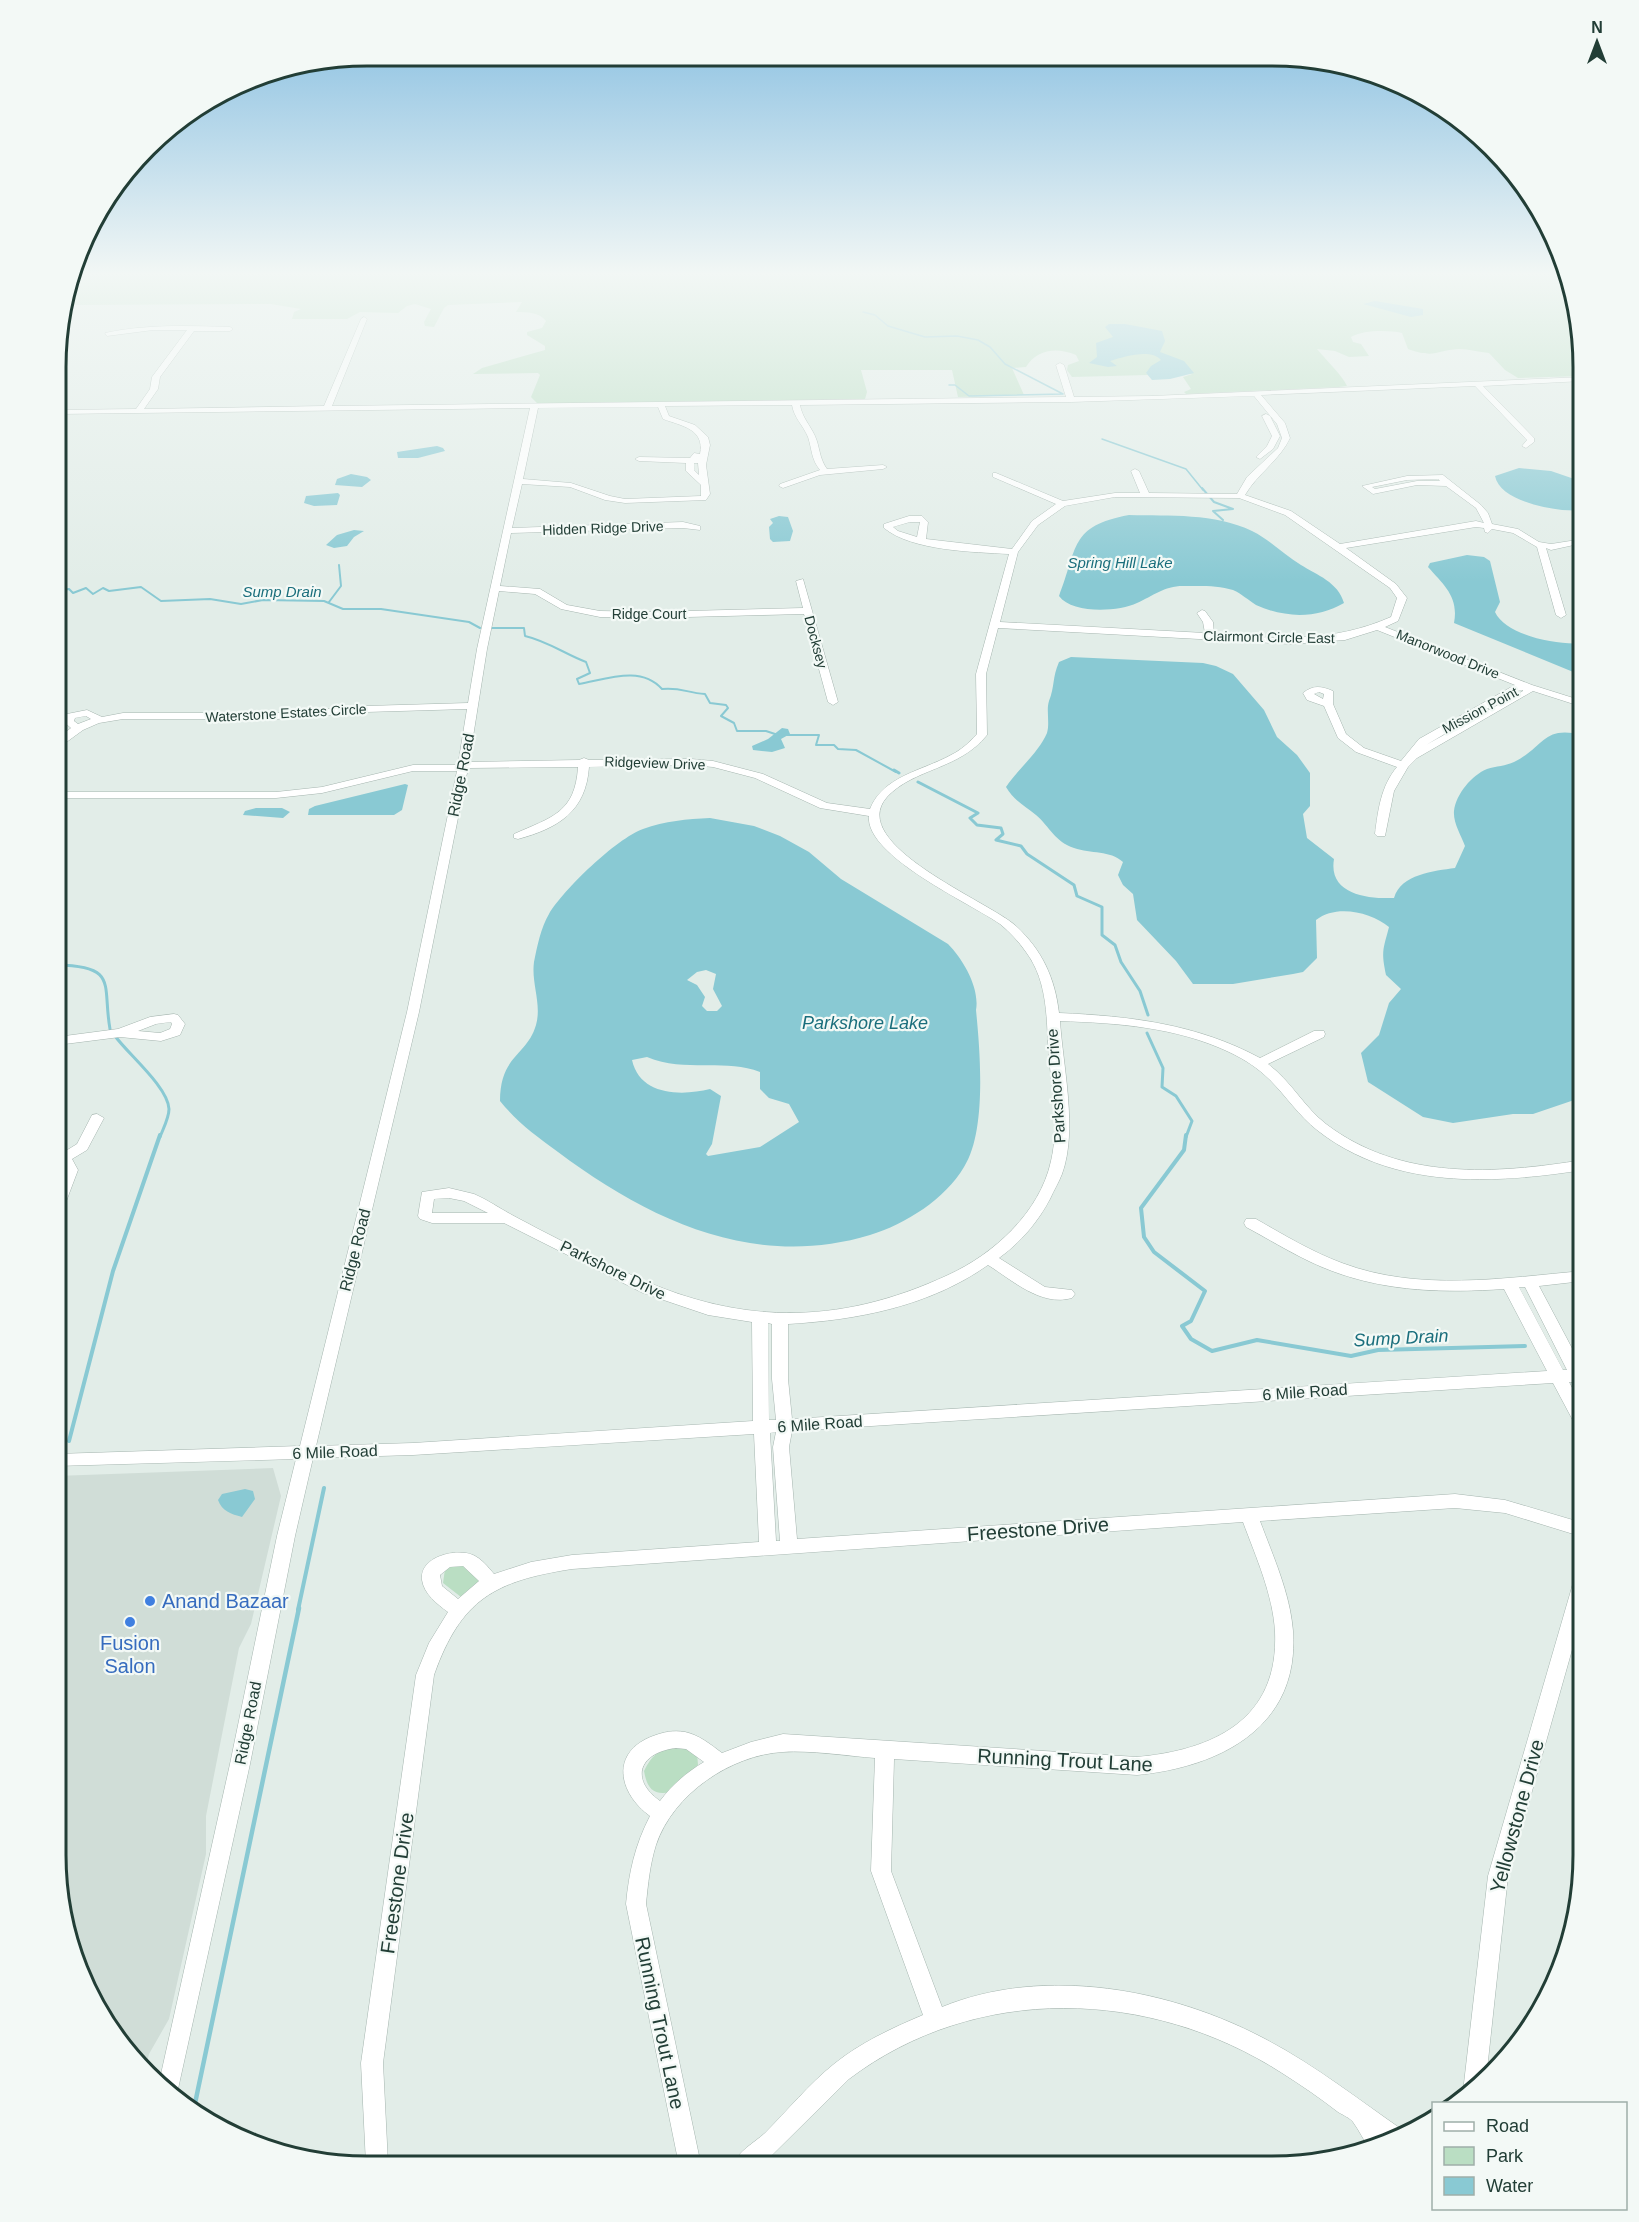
<svg xmlns="http://www.w3.org/2000/svg" width="1639" height="2222" viewBox="0 0 1639 2222" font-family="Helvetica,sans-serif">
<style>
.built{fill:#d0ddd7}
.green{fill:#badec3}
.water{fill:#89c9d3;fill-rule:evenodd}
.lines{fill:none;stroke-linecap:round;stroke-linejoin:round}
.stream-far4{stroke:#89c9d3;stroke-width:1.5}
.stream-far3{stroke:#89c9d3;stroke-width:2}
.stream-far2{stroke:#89c9d3;stroke-width:3}
.stream-far1{stroke:#89c9d3;stroke-width:4}
.stream{stroke:#89c9d3;stroke-width:4.5}
.minor-casing{stroke:#a5b5af;stroke-width:1}
.minor{fill:#fff;fill-rule:evenodd}
.shop-dot{fill:#3f7fe0;stroke:#f3f9f6;stroke-width:2}
.labels{text-anchor:middle;dominant-baseline:central;stroke-width:4.5;stroke-linejoin:round;paint-order:stroke}
.far-street-label{font-size:14px;fill:#223e36;stroke:#f3f9f6}
.far-water-label{font-size:15px;font-style:italic;fill:#1a6e7c;stroke:#f3f9f6}
.street-label{font-size:16px;fill:#223e36;stroke:#f3f9f6}
.water-label{font-size:18px;font-style:italic;fill:#1a6e7c;stroke:#f3f9f6}
.near-street-label{font-size:20px;fill:#223e36;stroke:#f3f9f6}
.near-shop-label{font-size:20px;fill:#366cbe;stroke:#f3f9f6;text-anchor:start}
.rim{fill:none;stroke:#223e36;stroke-width:3}
</style>
<rect width="100%" height="100%" fill="#e2ede8"/>
<path class="built" d="M 273,1468 L 281,1496 L 251,1624 L 239,1648 L 206,1816 L 206,1854 L 169,2019 L 149,2054 L 145,2071 L 133,2060 L 88,1993 L 66,1935 L 56,1855 L 56,1476 Z"/>
<path class="green" d="M 77,271 L 1567,271 L 1573,287 L 1583,376 L 1518,378 L 1505,370 L 1489,353 C 1479,352 1469,349 1459,349 C 1436,350 1436,359 1408,349 L 1402,333 C 1388,330 1363,330 1351,337 L 1353,342 L 1361,344 L 1369,356 L 1349,357 L 1335,351 L 1317,349 C 1325,359 1343,376 1347,386 L 1339,387 L 1186,394 L 1184,392 L 1191,389 L 1183,377 L 1192,374 L 1146,373 L 1148,375 L 1072,377 L 1067,370 L 1068,365 L 1079,361 L 1076,355 C 1057,347 1037,349 1026,367 L 1012,368 L 1024,395 L 958,397 L 952,370 L 861,370 L 867,392 L 865,399 L 538,404 L 531,397 L 540,375 L 538,373 L 473,374 L 482,368 L 545,350 L 545,346 L 527,335 L 527,332 L 542,328 L 546,321 C 539,312 527,312 516,312 L 522,302 L 448,305 L 444,308 L 434,327 L 425,326 L 424,322 L 431,309 L 415,304 L 407,306 L 398,313 L 360,312 L 347,319 L 292,319 L 294,312 L 301,309 L 271,304 L 65,305 Z
M 461,1563 L 482,1583 L 461,1597 L 443,1583 L 445,1569 Z
M 675,1745 L 697,1753 L 698,1765 L 671,1792 C 653,1796 647,1788 644,1771 C 652,1755 658,1751 675,1745 Z"/>
<path class="water" d="M 1375,301 L 1423,309 L 1423,315 L 1411,317 L 1363,304 Z
M 1109,324 L 1125,324 L 1162,331 L 1165,341 L 1160,352 L 1184,361 L 1194,373 L 1170,379 L 1152,380 L 1146,373 L 1151,366 L 1161,360 C 1151,348 1123,357 1110,361 L 1117,366 L 1108,367 L 1089,363 L 1097,357 L 1096,343 L 1113,337 L 1105,327 Z
M 437,446 L 443,448 L 445,451 L 418,458 L 398,458 L 397,452 Z
M 1519,468 L 1551,471 L 1583,482 L 1583,510 C 1561,513 1500,503 1495,476 Z
M 351,474 L 367,477 L 371,480 L 362,487 L 335,485 L 337,479 Z
M 338,493 L 340,495 L 337,505 L 314,506 L 304,503 L 306,496 Z
M 1129,515 C 1169,516 1215,513 1252,531 C 1270,540 1283,554 1301,565 C 1317,575 1338,582 1344,603 C 1317,619 1284,618 1256,605 C 1248,600 1242,594 1233,590 C 1218,585 1199,586 1183,586 C 1164,586 1153,596 1137,603 C 1118,612 1072,614 1059,596 C 1078,548 1069,526 1129,515 Z
M 779,516 L 788,517 L 793,531 L 790,541 L 773,542 L 770,539 L 769,527 L 773,523 L 770,519 Z
M 354,530 L 364,531 L 354,537 L 347,546 L 334,548 L 326,545 L 337,535 Z
M 1467,555 L 1484,557 L 1490,561 L 1500,602 L 1495,612 C 1506,636 1560,646 1583,643 L 1583,676 L 1454,623 C 1459,597 1444,585 1428,567 L 1430,563 Z
M 1071,657 L 1203,663 L 1216,666 L 1233,674 L 1264,710 L 1277,737 L 1297,755 L 1310,773 L 1310,806 L 1303,814 L 1307,838 L 1334,859 C 1328,894 1367,899 1394,898 C 1401,874 1434,871 1455,868 L 1465,846 C 1461,835 1453,823 1454,811 C 1456,794 1472,775 1487,769 C 1496,766 1506,766 1514,762 C 1546,746 1542,725 1583,735 L 1583,1097 L 1533,1114 L 1513,1114 L 1453,1123 L 1423,1117 L 1368,1082 L 1361,1053 L 1379,1035 L 1389,1003 L 1401,989 L 1386,975 C 1381,951 1383,950 1389,927 C 1371,912 1336,904 1316,920 L 1317,958 L 1303,972 L 1293,974 L 1233,984 L 1193,984 L 1176,961 L 1137,920 L 1133,894 L 1123,885 L 1118,875 L 1123,862 C 1110,850 1091,854 1074,848 C 1055,842 1050,827 1036,815 C 1024,805 1014,801 1006,787 C 1019,768 1039,752 1047,733 C 1050,723 1046,710 1049,701 C 1055,686 1052,678 1059,662 Z
M 782,728 L 788,729 L 790,734 L 781,739 L 785,748 L 772,752 L 753,750 L 752,746 L 768,739 Z
M 405,784 L 408,785 L 402,810 L 394,815 L 308,815 L 309,809 L 315,806 Z
M 256,808 L 282,808 L 290,812 L 283,818 L 243,815 L 245,811 Z
M 710,818 L 754,826 L 780,836 L 809,852 L 841,879 L 948,944 C 963,959 980,988 976,1010 C 980,1051 987,1131 964,1167 C 945,1199 906,1224 870,1235 C 754,1270 649,1220 558,1152 C 535,1135 518,1123 500,1101 C 500,1055 527,1056 536,1025 C 542,1004 531,983 534,962 C 537,947 541,927 549,914 C 564,889 616,839 643,829 C 665,821 687,819 710,818 ZM 706,970 L 716,974 L 713,989 L 722,1006 L 717,1011 L 707,1011 L 702,1006 L 705,997 L 697,985 L 687,980 L 697,972 ZM 647,1057 C 686,1073 724,1058 760,1072 L 760,1089 L 769,1098 L 789,1104 L 799,1122 L 760,1147 L 708,1156 L 706,1154 L 712,1144 L 721,1096 L 710,1089 C 682,1096 640,1096 632,1060 Z
M 245,1489 L 253,1491 L 255,1499 L 242,1517 C 231,1514 222,1511 218,1500 L 222,1494 Z"/>
<g class="lines">
<path class="stream-far4" d="M 863,312 L 875,315 L 888,326 L 925,337 L 957,336 L 978,340 L 990,347 L 1005,364 L 1063,394
M 949,385 L 955,385 L 969,396 L 1063,394
M 1102,439 L 1186,469 L 1203,490"/>
<path class="stream-far3" d="M 1202,488 L 1214,502 L 1233,509 L 1213,511 L 1223,520
M 58,583 L 61,590 L 69,589 L 73,593 L 86,588 L 93,594 L 103,588 L 109,591 L 141,587 L 161,601 L 210,599 L 241,604 L 263,600 L 324,601 L 343,609 L 381,609 L 469,622 L 480,628
M 329,602 L 341,586 L 339,565
M 491,628 L 524,628 L 525,636 C 547,641 565,654 586,662 L 590,673 L 577,679 L 579,684 C 607,679 641,665 662,689 C 681,687 687,693 705,694 L 710,703 L 726,705 L 728,708 L 721,716 L 734,723 L 737,731 L 766,731 L 778,735
M 787,735 L 819,735 L 816,745 L 834,745 L 838,749 L 856,750 L 896,772"/>
<path class="stream-far2" d="M 894,770 L 899,773
M 918,782 L 978,813 L 970,818 L 977,825 L 1001,828 L 1003,834 L 996,840 L 1021,846 L 1027,854 L 1074,885 L 1077,896 L 1102,907 L 1102,935 L 1115,945 L 1121,962 L 1140,991 L 1148,1015
M 57,965 C 119,966 102,985 110,1029
M 1147,1033 L 1163,1068 L 1162,1087 L 1176,1096 L 1192,1121 L 1186,1137
M 115,1036 C 128,1054 168,1087 169,1109 C 169,1118 163,1129 160,1137"/>
<path class="stream-far1" d="M 1186,1135 L 1184,1150 L 1141,1208 L 1144,1237 L 1154,1252 L 1205,1291 L 1191,1321 L 1182,1326 L 1191,1339 L 1212,1351 L 1257,1340 L 1351,1356 L 1378,1350 L 1525,1346
M 1577,1343 L 1583,1343
M 69,1441 L 113,1271 L 160,1135
M 298,1610 L 324,1488"/>
<path class="stream" d="M 193,2113 L 299,1608"/>
<g class="minor-casing">
<path id="minor" d="M 364,317 L 367,319 L 332,406 L 1066,397 L 1056,365 L 1060,363 L 1064,365 L 1074,397 L 1152,396 L 1583,377 L 1583,381 L 1483,386 L 1534,438 L 1534,442 L 1526,448 L 1522,446 L 1527,440 L 1475,386 L 1261,395 L 1285,423 L 1290,438 C 1280,460 1257,474 1245,495 L 1291,511 L 1340,544 L 1476,521 L 1484,523 L 1476,508 L 1446,486 L 1417,485 L 1373,494 L 1362,486 L 1407,476 L 1443,475 L 1481,505 L 1488,513 L 1492,524 L 1518,529 L 1539,542 L 1551,544 L 1583,539 L 1583,543 L 1551,550 L 1546,548 L 1566,615 L 1561,618 L 1556,615 L 1537,547 L 1513,533 L 1492,529 L 1488,533 L 1485,532 L 1484,528 L 1476,527 L 1346,548 L 1396,584 L 1407,598 L 1398,621 L 1385,627 L 1532,685 L 1583,701 L 1583,707 L 1533,691 L 1417,758 L 1408,767 L 1394,791 L 1385,836 L 1377,836 L 1375,834 C 1378,810 1381,786 1397,767 L 1356,752 L 1338,738 L 1324,706 L 1307,700 L 1303,693 C 1313,685 1321,686 1333,691 L 1333,704 L 1346,734 L 1364,748 L 1401,761 L 1419,739 L 1515,685 L 1377,630 L 1345,640 L 1291,644 L 998,628 L 986,674 L 987,735 C 959,770 914,768 887,797 C 845,844 990,902 1016,926 C 1042,950 1055,978 1059,1013 C 1130,1016 1197,1024 1260,1058 L 1314,1031 L 1324,1031 L 1325,1034 L 1324,1037 L 1268,1064 C 1291,1081 1304,1107 1326,1124 C 1401,1181 1495,1174 1583,1160 L 1583,1170 C 1493,1184 1393,1190 1317,1130 C 1299,1116 1286,1096 1270,1080 C 1258,1068 1244,1059 1229,1052 C 1176,1027 1117,1023 1060,1021 C 1063,1067 1078,1130 1062,1174 C 1059,1182 1054,1190 1050,1199 C 1038,1222 1020,1243 999,1258 L 1045,1287 L 1072,1290 L 1075,1294 L 1072,1298 C 1041,1307 1012,1280 988,1265 C 930,1306 858,1320 788,1324 L 788,1379 L 792,1419 L 1547,1371 L 1504,1289 C 1446,1293 1388,1292 1332,1271 C 1302,1260 1274,1242 1246,1227 L 1244,1223 L 1246,1219 L 1256,1219 C 1284,1235 1312,1252 1342,1263 C 1419,1292 1503,1278 1583,1271 L 1583,1281 L 1539,1286 L 1583,1369 L 1583,1393 L 1577,1391 L 1572,1382 L 1569,1382 L 1583,1409 L 1583,1430 L 1577,1428 L 1553,1383 L 792,1431 L 789,1447 L 797,1539 L 1455,1494 L 1505,1500 L 1583,1523 L 1583,1537 L 1505,1513 L 1455,1508 L 1260,1521 C 1273,1556 1290,1593 1293,1631 C 1300,1727 1220,1767 1137,1775 L 894,1759 L 891,1871 L 942,2007 C 1045,1965 1172,1989 1267,2040 C 1316,2066 1359,2100 1404,2131 L 1406,2136 L 1370,2149 C 1364,2141 1359,2130 1353,2122 C 1350,2118 1343,2115 1338,2112 C 1320,2098 1301,2085 1282,2073 C 1150,1988 976,1983 849,2079 L 762,2165 L 733,2165 C 738,2151 754,2143 765,2133 C 788,2110 809,2084 834,2064 C 860,2043 892,2028 923,2015 L 871,1871 L 875,1758 C 848,1756 810,1750 783,1752 C 731,1755 673,1794 656,1845 C 650,1864 648,1884 646,1904 L 701,2165 L 679,2165 L 626,1904 C 629,1872 635,1845 650,1816 C 618,1793 610,1752 653,1736 C 664,1732 673,1730 685,1732 C 699,1735 710,1744 722,1753 L 751,1742 L 783,1734 L 1137,1757 C 1213,1750 1279,1720 1275,1632 C 1273,1595 1256,1557 1243,1522 L 572,1569 C 495,1581 461,1599 434,1675 L 383,2063 L 388,2164 L 366,2164 L 361,2063 L 416,1675 L 429,1643 L 448,1612 C 437,1604 424,1594 422,1580 C 419,1556 457,1548 473,1555 C 482,1559 488,1567 494,1574 L 531,1562 L 572,1555 L 759,1542 L 754,1434 L 413,1455 L 313,1458 L 295,1536 L 250,1764 L 176,2098 L 159,2083 L 230,1764 L 277,1536 L 296,1459 L 56,1466 L 56,1454 L 300,1446 L 407,1012 L 457,771 L 413,771 L 322,793 L 276,798 L 57,798 L 57,792 L 276,792 L 322,787 L 413,765 L 458,765 L 467,709 L 366,712 L 277,719 L 123,719 L 99,723 L 83,730 L 57,749 L 57,739 L 71,728 L 64,722 L 67,714 L 87,710 L 102,717 L 123,713 L 277,713 L 366,706 L 468,703 L 477,649 L 530,408 L 58,414 L 58,410 L 136,409 L 150,389 L 152,377 L 187,330 L 153,330 L 107,336 L 105,333 C 147,324 188,326 230,327 L 233,329 L 230,331 L 194,331 L 160,377 L 158,389 L 144,409 L 324,406 L 361,319 ZM 1254,396 L 1277,424 L 1282,438 L 1278,448 L 1247,477 L 1237,494 L 1149,493 L 1139,471 L 1135,469 L 1131,471 L 1140,493 L 1115,493 L 1063,501 L 996,473 L 993,473 L 993,477 L 1056,504 L 1032,521 L 1012,549 L 926,539 L 928,522 L 922,516 L 909,516 L 884,524 L 884,528 C 912,551 974,552 1009,554 L 976,674 L 977,734 C 969,743 961,750 951,755 C 922,771 883,776 870,809 L 827,803 L 763,774 L 713,761 L 691,759 L 589,760 L 584,758 L 579,760 L 469,762 L 487,649 L 499,591 L 535,594 L 561,609 L 600,617 L 649,618 L 804,614 L 828,702 L 833,705 L 838,702 L 803,579 L 796,581 L 803,608 L 649,612 L 600,611 L 567,605 L 540,589 L 500,586 L 511,533 L 683,528 L 700,530 L 700,526 L 683,522 L 512,528 L 522,484 L 570,487 L 605,500 L 625,503 L 706,500 L 710,494 L 706,465 L 710,445 L 708,437 L 695,425 L 669,416 L 665,406 L 792,405 C 794,418 803,425 808,437 C 812,449 811,459 820,470 L 780,484 L 779,486 L 783,488 L 820,475 L 883,469 L 887,467 L 883,465 L 827,469 C 819,458 820,447 815,436 C 810,425 802,417 800,405 L 1071,402 ZM 658,407 L 663,419 C 682,426 705,429 700,454 L 694,453 L 690,458 L 639,457 L 635,459 L 639,461 L 686,463 L 686,471 L 701,485 L 701,496 L 625,499 L 610,496 L 571,483 L 523,479 L 538,408 ZM 694,463 L 698,463 L 699,475 L 694,470 ZM 1438,479 L 1440,481 L 1417,481 L 1375,489 L 1372,487 L 1407,480 ZM 1115,497 L 1239,498 L 1285,515 L 1390,588 L 1397,598 L 1391,617 C 1332,643 1277,639 1214,634 L 1213,622 L 1205,611 L 1202,610 L 1197,613 L 1203,622 L 1205,633 L 1000,622 L 1018,552 L 1038,525 L 1065,506 ZM 910,522 L 920,522 L 917,537 L 898,531 L 893,527 ZM 1523,690 L 1523,691 L 1426,745 L 1517,691 ZM 1319,692 L 1324,694 L 1323,699 L 1314,694 ZM 86,716 L 91,719 L 78,724 L 74,721 L 75,718 ZM 691,765 L 713,767 L 755,778 L 820,808 L 869,816 C 865,856 970,903 1000,924 C 1010,932 1019,942 1026,952 C 1049,983 1046,1021 1049,1057 C 1052,1091 1059,1127 1051,1161 C 1040,1212 994,1254 948,1275 C 836,1327 736,1325 625,1272 C 587,1254 549,1235 512,1215 C 499,1208 488,1200 474,1194 L 449,1188 L 422,1192 L 418,1216 L 420,1219 L 432,1223 L 504,1223 L 643,1293 L 708,1315 L 752,1322 L 753,1421 L 413,1443 L 316,1446 L 419,1012 L 468,768 L 578,767 C 575,813 552,817 514,834 L 514,838 L 518,839 C 559,828 586,811 589,767 ZM 449,1198 L 464,1201 L 488,1213 L 432,1213 L 434,1199 ZM 1519,1287 L 1525,1287 L 1567,1370 L 1563,1370 ZM 768,1323 L 772,1324 L 772,1379 L 776,1420 L 769,1420 ZM 776,1432 L 773,1447 L 780,1541 L 776,1541 L 770,1433 ZM 463,1566 L 479,1581 L 458,1599 L 442,1586 L 440,1575 L 450,1567 ZM 676,1748 L 686,1749 L 704,1762 C 687,1772 672,1785 660,1801 C 628,1778 641,1752 676,1748 Z
M 1266,414 L 1270,416 L 1280,436 L 1273,449 L 1260,459 L 1256,457 L 1267,446 L 1272,436 L 1262,416 Z
M 58,439 L 65,442 L 58,448 Z
M 174,1014 L 178,1015 L 185,1024 L 180,1035 L 161,1041 L 120,1037 L 57,1045 L 57,1037 L 118,1029 L 150,1017 ZM 171,1022 L 172,1024 L 170,1029 L 160,1033 L 138,1031 L 156,1024 Z
M 97,1114 L 104,1118 L 87,1150 L 72,1159 L 78,1170 L 64,1207 L 62,1210 L 57,1212 L 57,1189 L 64,1170 L 57,1160 L 57,1149 L 64,1152 L 77,1144 L 92,1115 Z
M 1583,1573 L 1583,1611 L 1508,1876 L 1486,2079 L 1477,2089 L 1465,2097 L 1463,2092 L 1488,1876 L 1574,1580 L 1577,1575 Z"/>
</g>
<use href="#minor" class="minor"/>
</g>
<linearGradient id="sky" x2="0" y2="1"><stop stop-color="#82bce0"/><stop offset="0.47" stop-color="#f2f7f5"/><stop offset="1" stop-color="#f2f7f5" stop-opacity="0"/></linearGradient>
<rect width="1639" height="582" fill="url(#sky)"/>
<g class="shop-dot">
<circle cx="150" cy="1601" r="6"/>
<circle cx="130" cy="1622" r="6"/>
</g>
<g class="labels">
<g class="far-street-label">
<text transform="translate(603 528) rotate(-2)">Hidden Ridge Drive</text>
<text x="649" y="614">Ridge Court</text>
<text transform="translate(1269 637) rotate(1)">Clairmont Circle East</text>
<text transform="translate(816 642) rotate(75)">Docksey</text>
<text transform="translate(1448 654) rotate(22)">Manorwood Drive</text>
<text transform="translate(1480 710) rotate(-28)">Mission Point</text>
<text transform="translate(286 713) rotate(-3)">Waterstone Estates Circle</text>
<text transform="translate(655 763) rotate(2)">Ridgeview Drive</text>
</g>
<g class="far-water-label">
<text x="1120" y="562">Spring Hill Lake</text>
<text x="282" y="591">Sump Drain</text>
</g>
<g class="street-label">
<text transform="translate(461 775) rotate(-79)">Ridge Road</text>
<text transform="translate(1056 1086) rotate(-94)">Parkshore Drive</text>
<text transform="translate(355 1250) rotate(-76)">Ridge Road</text>
<text transform="translate(613 1270) rotate(26)">Parkshore Drive</text>
<text transform="translate(1305 1392) rotate(-4)">6 Mile Road</text>
<text transform="translate(820 1424) rotate(-4)">6 Mile Road</text>
<text transform="translate(335 1452) rotate(-2)">6 Mile Road</text>
<text transform="translate(248 1723) rotate(-79)">Ridge Road</text>
</g>
<g class="water-label">
<text x="865" y="1023">Parkshore Lake</text>
<text transform="translate(1401 1338) rotate(-3)">Sump Drain</text>
</g>
<g class="near-street-label">
<text transform="translate(1038 1529) rotate(-4)">Freestone Drive</text>
<text transform="translate(1065 1760) rotate(3)">Running Trout Lane</text>
<text transform="translate(1517 1816) rotate(-75)">Yellowstone Drive</text>
<text transform="translate(397 1883) rotate(-82)">Freestone Drive</text>
<text transform="translate(660 2023) rotate(78)">Running Trout Lane</text>
</g>
<g class="near-shop-label">
<text x="162" y="1601">Anand Bazaar</text>
<text x="130" y="1643" text-anchor="middle">Fusion<tspan x="130" dy="23">Salon</tspan></text>
</g>
</g>
<path d="M0 0H1639V2222H0ZM367 66H1272A301 301 0 0 1 1573 367V1855A301 301 0 0 1 1272 2156H367A301 301 0 0 1 66 1855V367A301 301 0 0 1 367 66Z" fill="#f3f9f6" fill-rule="evenodd"/>
<path class="rim" d="M367 66H1272A301 301 0 0 1 1573 367V1855A301 301 0 0 1 1272 2156H367A301 301 0 0 1 66 1855V367A301 301 0 0 1 367 66Z"/>
<rect x="1432" y="2102" width="195" height="108" fill="#f3f9f6" stroke="#9faea9" stroke-width="1.5"/>
<rect x="1444" y="2122" width="30" height="9" fill="#ffffff" stroke="#9faea9" stroke-width="1.5"/>
<text x="1486" y="2132" font-size="18" fill="#223e36">Road</text>
<rect x="1444" y="2147" width="30" height="18" fill="#badec3" stroke="#9faea9" stroke-width="1.5"/>
<text x="1486" y="2162" font-size="18" fill="#223e36">Park</text>
<rect x="1444" y="2177" width="30" height="18" fill="#89c9d3" stroke="#9faea9" stroke-width="1.5"/>
<text x="1486" y="2192" font-size="18" fill="#223e36">Water</text>
<g transform="translate(1597 42)" stroke="#f3f9f6" stroke-width="4.5" paint-order="stroke">
<path d="M0-4.5L10 22L0 15L-10 22Z" fill="#223e36"/>
<text y="-9" font-size="16" font-weight="bold" text-anchor="middle" fill="#223e36">N</text>
</g>
</svg>
